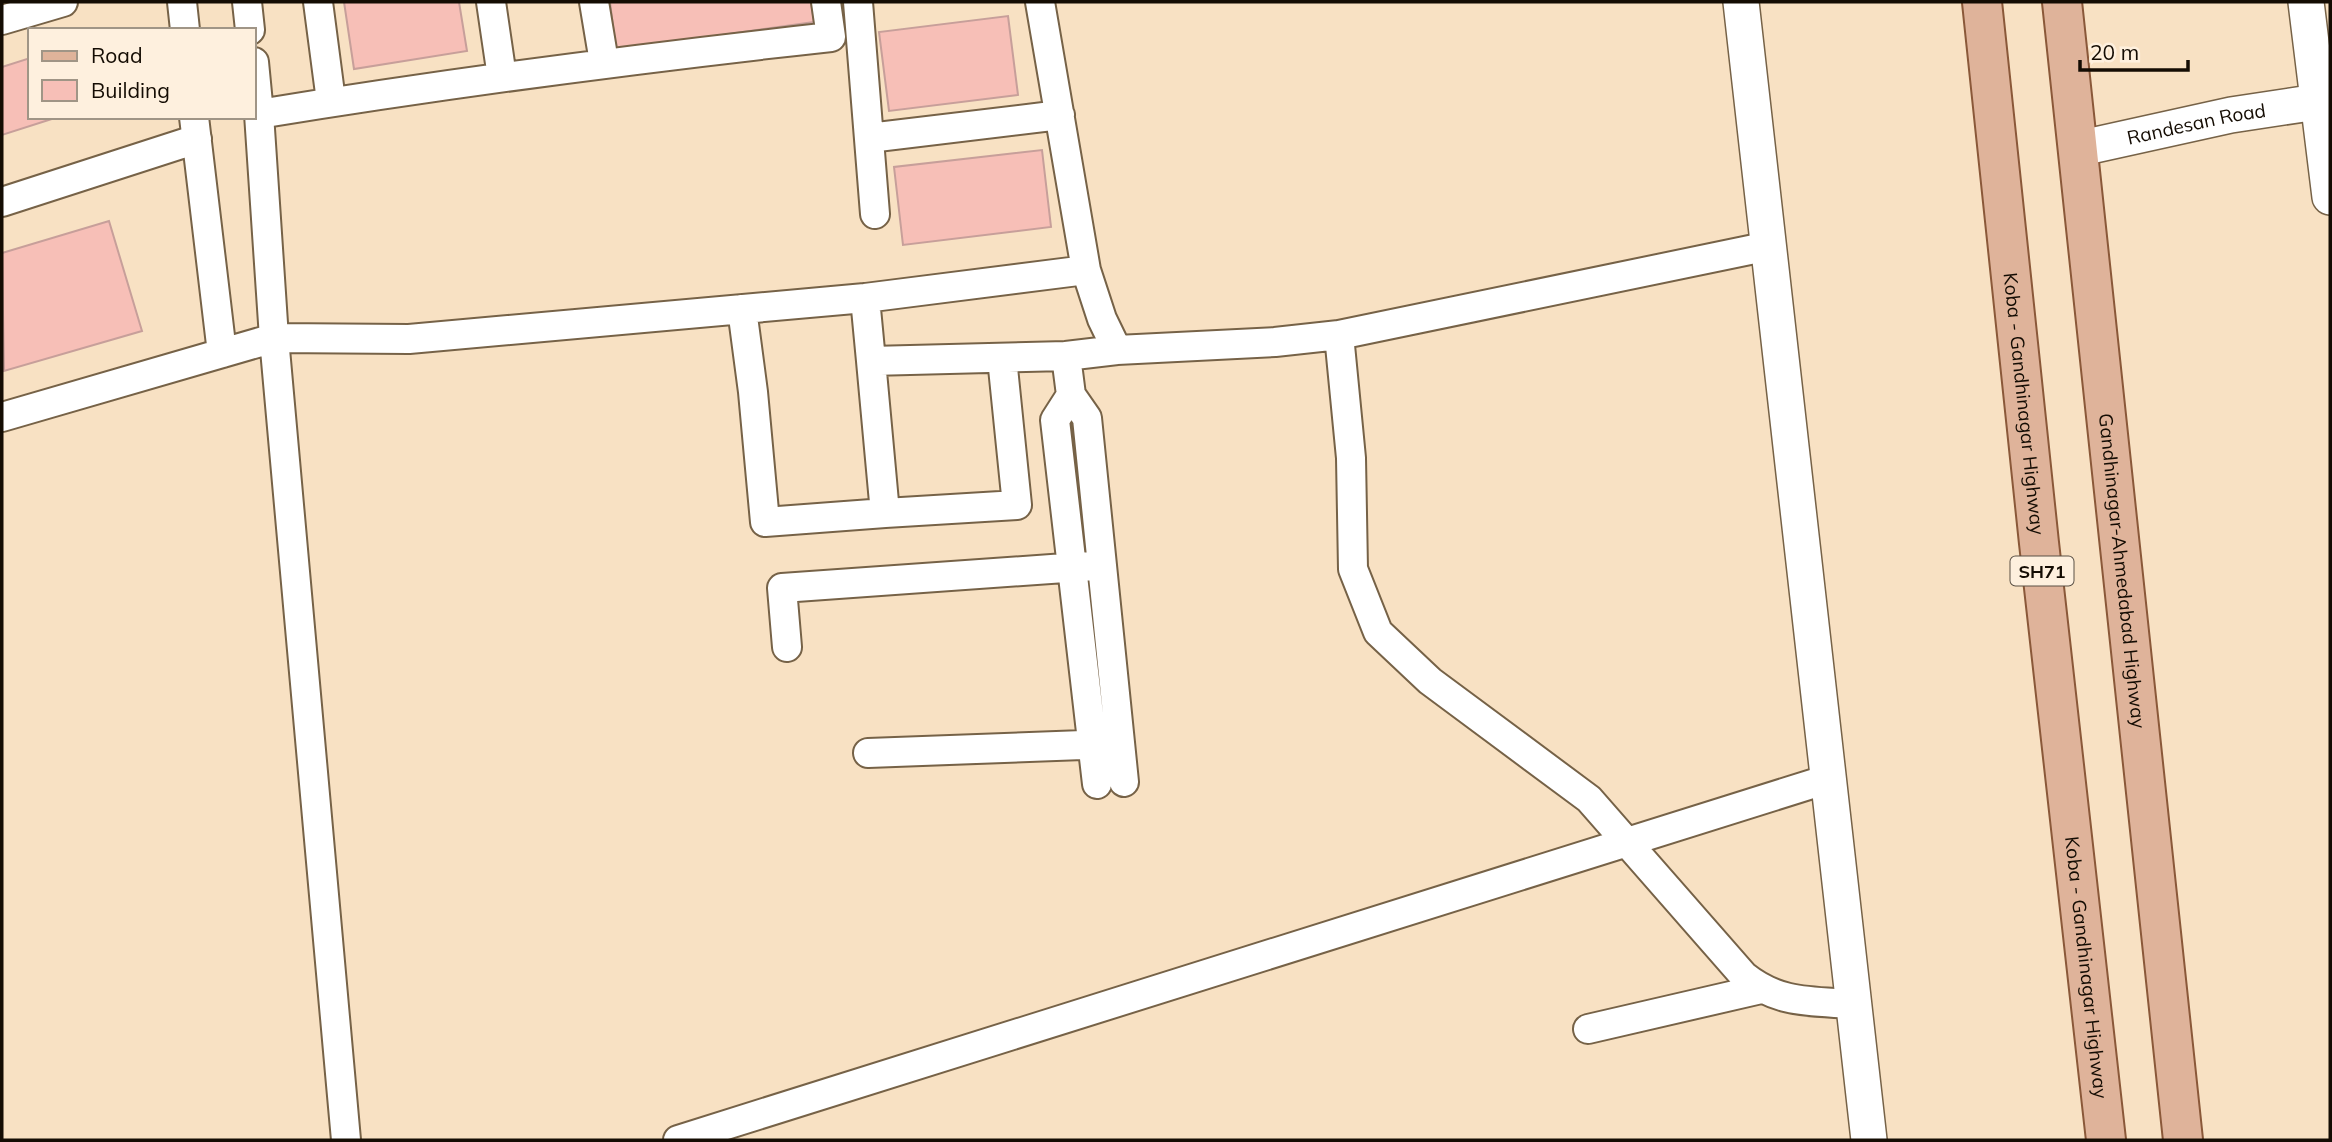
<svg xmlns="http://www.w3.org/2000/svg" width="2332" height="1142" viewBox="0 0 2332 1142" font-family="Mulish,sans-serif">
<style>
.building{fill:#f7bfb7;stroke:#c79f9a;stroke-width:2}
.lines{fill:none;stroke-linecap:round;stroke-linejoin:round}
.minor-casing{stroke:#766247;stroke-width:32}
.tertiary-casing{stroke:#766247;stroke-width:38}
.primary-casing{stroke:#8a5839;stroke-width:42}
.minor{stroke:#fff;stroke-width:28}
.tertiary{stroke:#fff;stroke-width:35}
.primary{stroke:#dfb39a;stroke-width:38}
.labels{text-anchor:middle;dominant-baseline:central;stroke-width:6;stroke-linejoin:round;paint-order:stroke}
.shield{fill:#fef0de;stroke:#5a5045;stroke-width:2}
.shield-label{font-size:18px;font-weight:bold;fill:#140c03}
.street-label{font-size:19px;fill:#140c03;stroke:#fef0de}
</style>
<rect width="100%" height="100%" fill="#f8e1c3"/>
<path class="building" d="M 344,2 L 459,2 L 467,51 L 354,69 Z
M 610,2 L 811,2 L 814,22 L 616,50 Z
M 1008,16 L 1018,95 L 889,111 L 879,32 Z
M 30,58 L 30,117 L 58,117 L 2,135 L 2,67 Z
M 1042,150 L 1051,227 L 903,245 L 894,167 Z
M 109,221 L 142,331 L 4,371 L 2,253 Z"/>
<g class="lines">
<g class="minor-casing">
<path id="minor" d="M 182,2 L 185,30
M 247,2 L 250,30
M 318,2 L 331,101
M 491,2 L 502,77
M 594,2 L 604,62
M 858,2 L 875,214
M 1040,2 L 1086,270 L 1102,319 L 1117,350
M 2,20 L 63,2
M 254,62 L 259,114 L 274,338 L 346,1140
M 259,114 C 449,83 640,58 831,37 L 826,2
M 194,117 L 222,353
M 869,138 L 1060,115
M 2,202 L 197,139
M 865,298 L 871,361 L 1066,356 L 1117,350 L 1275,342 L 1339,335 L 1769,246
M 742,309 L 753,392 L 765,522 L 885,513
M 1339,335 L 1351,458 L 1353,569 L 1378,632 L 1430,681 L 1589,799 L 1744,976 C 1779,1004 1811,1001 1853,1004
M 1066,356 L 1071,395 L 1087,418 L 1124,782
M 871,361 L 885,513 L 1017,505 L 1002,358
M 1071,395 L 1055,420 L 1097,784
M 2,417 L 274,338 L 409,339 L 865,298 L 1086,270
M 787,647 L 782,588 L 1093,566
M 868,753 L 1110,744
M 1588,1029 L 1761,989
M 678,1140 L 1828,779"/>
</g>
<g class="tertiary-casing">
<g id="tertiary">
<path d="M 1741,2 L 1869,1140"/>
<path d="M 2306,2 L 2330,197"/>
<path id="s1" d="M 2077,149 L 2231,115 L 2330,100"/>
</g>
</g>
<g class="primary-casing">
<g id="primary">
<path id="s2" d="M 1982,2 L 2039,543 L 2106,1140"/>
<path id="s3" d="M 2062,2 L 2183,1140"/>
</g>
</g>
<use href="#minor" class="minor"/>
<use href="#tertiary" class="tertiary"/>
<use href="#primary" class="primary"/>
</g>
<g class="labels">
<rect class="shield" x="2010.5" y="556.5" width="63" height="29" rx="5"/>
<g class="shield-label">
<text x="2042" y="571">SH71</text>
</g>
<g class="street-label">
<text stroke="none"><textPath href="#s1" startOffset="122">Randesan Road</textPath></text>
<text stroke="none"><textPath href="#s2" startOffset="404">Koba - Gandhinagar Highway</textPath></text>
<text stroke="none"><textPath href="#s3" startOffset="572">Gandhinagar-Ahmedabad Highway</textPath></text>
<text stroke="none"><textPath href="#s2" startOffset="971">Koba - Gandhinagar Highway</textPath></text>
</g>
</g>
<rect width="2332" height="1142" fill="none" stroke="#140c03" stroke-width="7"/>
<rect x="28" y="28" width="228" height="91" fill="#fef0de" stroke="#a09586" stroke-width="2"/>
<rect x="42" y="51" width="35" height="10" fill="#dfb39a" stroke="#a09586" stroke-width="2"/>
<text x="91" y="63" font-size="21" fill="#140c03">Road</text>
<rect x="42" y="80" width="35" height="21" fill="#f7bfb7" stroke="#a09586" stroke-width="2"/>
<text x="91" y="98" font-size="21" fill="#140c03">Building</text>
<path d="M2080 60v10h108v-10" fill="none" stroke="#140c03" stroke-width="3.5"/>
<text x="2090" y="60" font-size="21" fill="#140c03" stroke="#fef0de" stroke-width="5" paint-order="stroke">20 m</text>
</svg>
